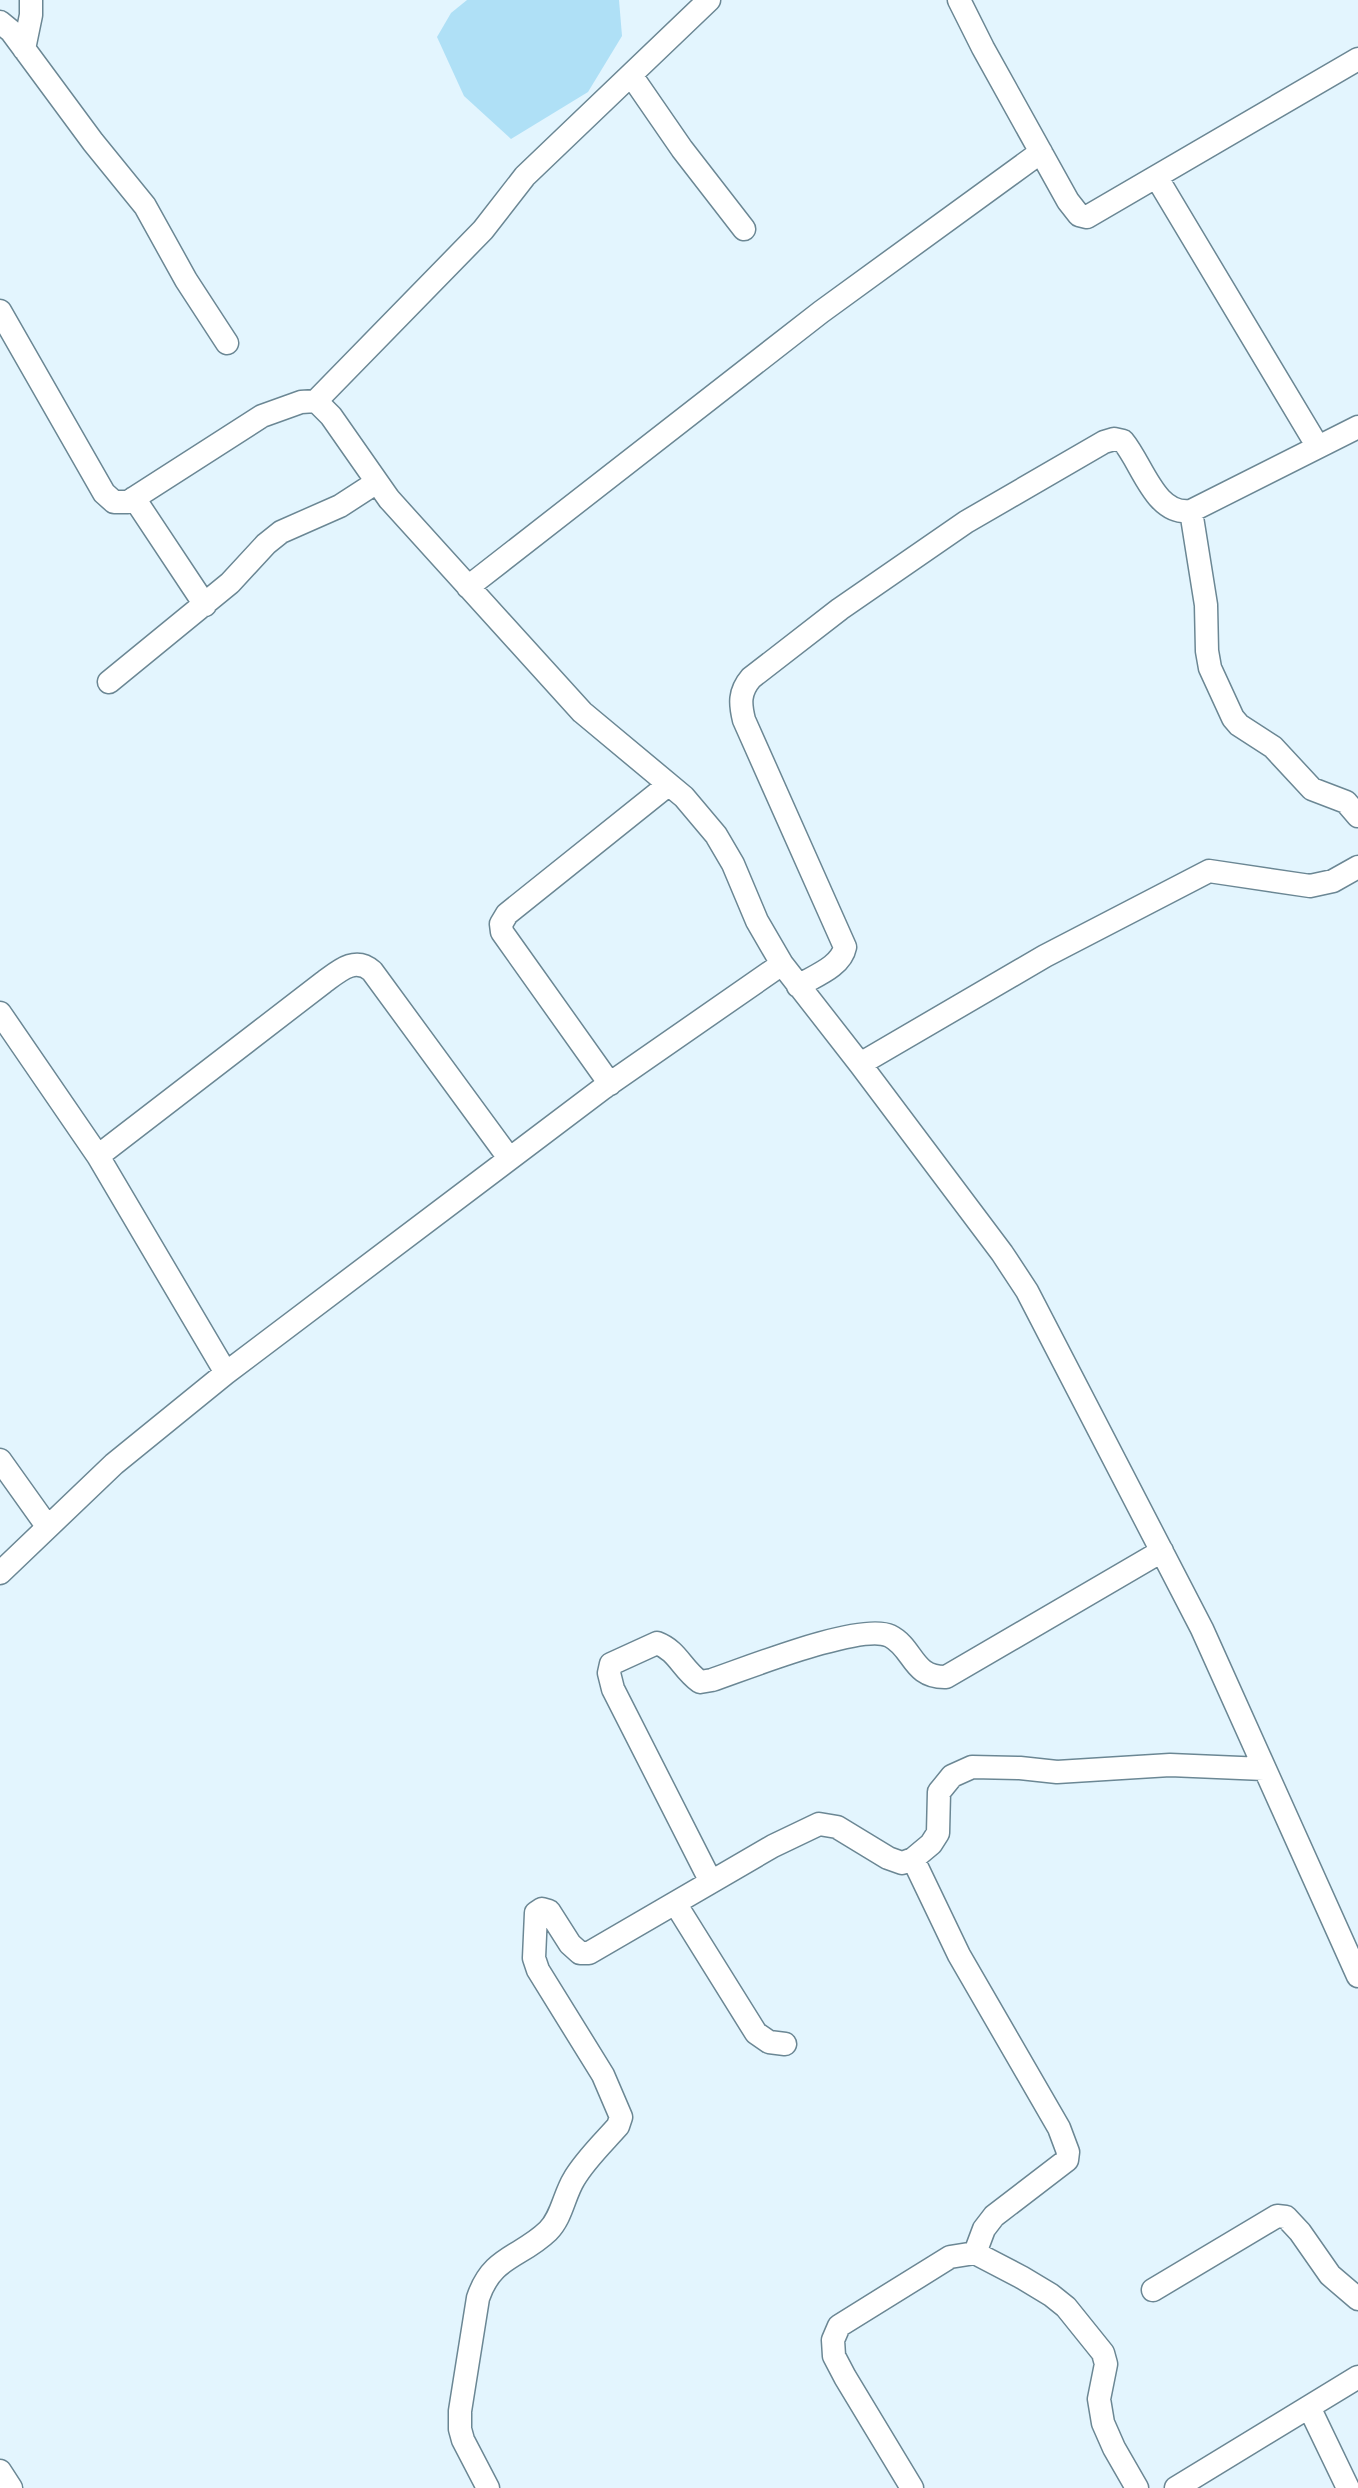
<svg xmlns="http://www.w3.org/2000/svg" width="1358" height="2488" viewBox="0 0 1358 2488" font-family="'Archivo Narrow',sans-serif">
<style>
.water{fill:#afe0f6}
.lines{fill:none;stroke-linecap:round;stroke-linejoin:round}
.minor-casing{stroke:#6b8794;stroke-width:25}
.minor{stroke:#fff;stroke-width:22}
</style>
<rect width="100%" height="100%" fill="#e3f5fe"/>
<path class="water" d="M 467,0 L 619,0 L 622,36 L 588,92 L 511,139 L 464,96 L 437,37 L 451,13 Z"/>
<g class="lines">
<g class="minor-casing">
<path id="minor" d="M 959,0 L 983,48 L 1068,201 L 1079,215 L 1087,217 L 1358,59
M 0,22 L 11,31 L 93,142 L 145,206 L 186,280 L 227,343
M 24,49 L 31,15 L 31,0
M 631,75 L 682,149 L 744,229
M 1157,178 L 1318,447
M 0,311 L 104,493 L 114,502 L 128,502 L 262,416 L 301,402 L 316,401 L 331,416 L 389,499 L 582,712 L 684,797 L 716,835 L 733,864 L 757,921 L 782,964 L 860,1064 L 1002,1253 L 1027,1291 L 1202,1629 L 1358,1976
M 316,401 L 483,230 L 525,176 L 709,0
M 134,498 L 205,605
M 1191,511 L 1206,605 L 1207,651 L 1210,668 L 1233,718 L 1239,725 L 1273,747 L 1312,789 L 1346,802 L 1358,816
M 468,587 L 821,312 L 1041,152
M 109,682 L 230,583 L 266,544 L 281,532 L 340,506 L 377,482
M 798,986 C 814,976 841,967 845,947 L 744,720 C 740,704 739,692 751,678 L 840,609 L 966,522 L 1104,442 L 1114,439 L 1123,441 C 1143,465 1155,516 1191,511 L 1358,427
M 0,1013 L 98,1156 L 226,1373
M 860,1064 L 1045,956 L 1209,871 L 1310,886 L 1333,881 L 1358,867
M 610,1084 L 502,932 L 501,924 L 507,914 L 668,785
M 98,1156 L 324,982 C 339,971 355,956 372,971 L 509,1158
M 0,1460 L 47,1526
M 0,1573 L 114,1464 L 226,1373 L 602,1089 L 782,964
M 913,1859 L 959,1955 L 1059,2128 L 1068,2152 L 1067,2160 L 994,2216 L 984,2229 L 975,2253
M 711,1882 L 613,1689 L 609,1673 L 611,1664 L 657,1643 C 678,1651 681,1668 700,1682 L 712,1680 C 745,1669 861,1622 890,1636 C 914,1648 912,1678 946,1677 L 1162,1551
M 675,1903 L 756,2033 L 769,2042 L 785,2044
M 1153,2290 L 1277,2216 L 1286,2217 L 1300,2232 L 1330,2275 L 1358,2299
M 1309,2407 L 1348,2488
M 0,2471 L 11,2488
M 488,2488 L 463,2440 L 460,2429 L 460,2411 L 478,2298 C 492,2256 520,2258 548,2231 C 562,2217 564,2195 574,2179 C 585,2160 603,2143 618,2126 L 621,2117 L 603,2075 L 538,1970 L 534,1958 L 536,1913 L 542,1909 L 549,1911 L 570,1944 L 580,1953 L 589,1953 L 773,1846 L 819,1824 L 837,1827 L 888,1858 L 902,1863 L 913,1859 L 931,1844 L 938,1833 L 939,1792 L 952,1776 L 972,1767 L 1020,1768 L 1057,1772 L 1170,1765 L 1264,1769
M 912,2488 L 845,2377 L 834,2356 L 833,2340 L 839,2326 L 950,2257 L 975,2253 L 1021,2277 L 1051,2295 L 1066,2307 L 1103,2353 L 1106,2364 L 1099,2399 L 1103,2423 L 1114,2448 L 1137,2488
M 1176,2488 L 1358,2377"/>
</g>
<use href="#minor" class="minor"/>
</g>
</svg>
